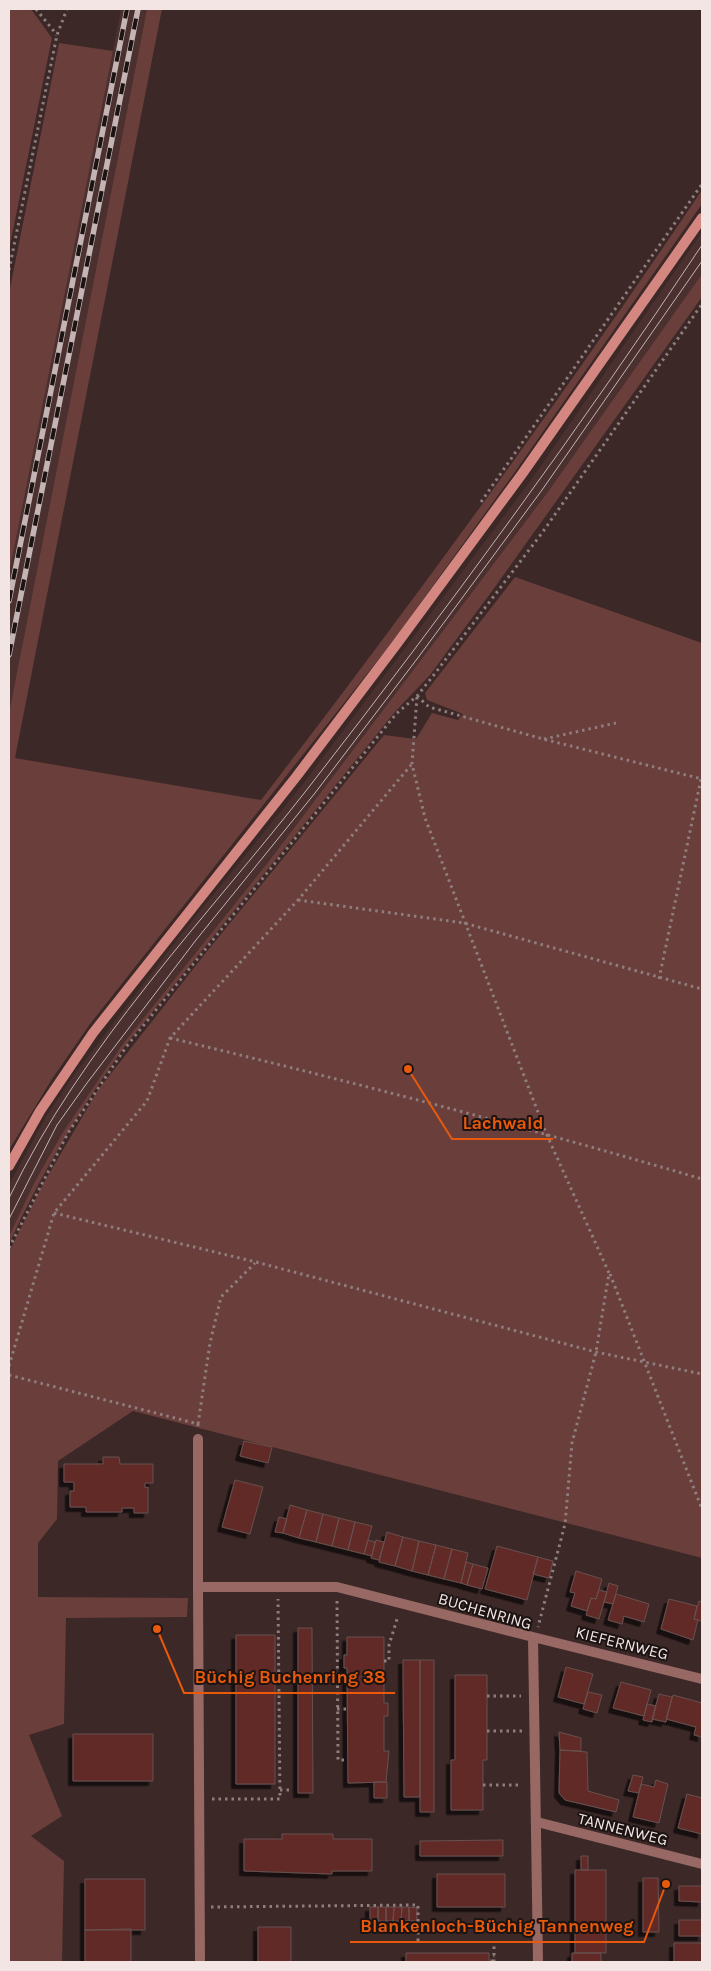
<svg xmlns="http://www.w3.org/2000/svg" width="711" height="1971" viewBox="0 0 711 1971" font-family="Karla,sans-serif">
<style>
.built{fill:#4a312f}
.green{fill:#693e3b}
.building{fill:#622a28;stroke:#67514f;filter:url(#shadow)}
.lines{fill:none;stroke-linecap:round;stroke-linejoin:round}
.path{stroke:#8f7e7d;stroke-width:3;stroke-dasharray:2.5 4;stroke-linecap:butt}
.street{stroke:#986864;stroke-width:10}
.secondary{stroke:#d48781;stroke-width:10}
.tram{stroke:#c4b5b4;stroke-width:1}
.rail-casing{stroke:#c4b5b4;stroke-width:5.5}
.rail{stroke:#1c1413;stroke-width:4;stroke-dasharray:11;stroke-linecap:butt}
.labels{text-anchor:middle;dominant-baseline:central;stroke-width:4;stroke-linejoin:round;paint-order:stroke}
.street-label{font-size:16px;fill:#f2e5e4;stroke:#1c1413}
.leader{fill:none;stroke:#e8590c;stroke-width:2}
.callout-dot{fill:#e8590c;stroke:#1c1413;stroke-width:2}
.callout-label{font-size:18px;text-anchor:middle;font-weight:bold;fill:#e8590c;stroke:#1c1413;stroke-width:4;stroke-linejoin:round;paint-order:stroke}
</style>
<defs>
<filter id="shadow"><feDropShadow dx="-4.5" dy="4.5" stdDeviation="0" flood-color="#0009"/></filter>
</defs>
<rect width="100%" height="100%" fill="#3b2827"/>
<path class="built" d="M 121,9 L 147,9 L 9,713 L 9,574 Z
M 702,232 L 702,274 L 699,279 L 547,493 L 269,861 L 122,1045 L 63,1132 L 35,1181 L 9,1236 L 9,1184 L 46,1117 L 74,1075 L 183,932 L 303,784 L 531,480 Z"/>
<path class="green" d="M 9,9 L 31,9 L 52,38 L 9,250 Z
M 147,9 L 162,9 L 15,758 L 261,800 C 414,601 562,398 702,190 L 702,204 L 517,469 L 393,641 L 90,1024 L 52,1079 L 9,1150 L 9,713 Z
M 59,43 L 113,51 L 9,574 L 9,293 Z
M 702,274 L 702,297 L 495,587 L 430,675 L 394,713 L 125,1046 C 80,1109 41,1174 9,1244 L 9,1236 L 35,1181 L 63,1132 L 122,1045 L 269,861 L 547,493 Z
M 515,577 L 702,643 L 702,1558 L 133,1411 L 58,1461 L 57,1519 L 38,1543 L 38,1597 L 188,1598 L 187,1617 L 66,1618 L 64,1724 L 29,1735 L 62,1816 L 31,1836 L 64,1861 L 62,1962 L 9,1962 L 9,1252 L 43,1184 L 98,1090 L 208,950 L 384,735 L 416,739 L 432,713 L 458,720 L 463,714 L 427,700 L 425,693 Z"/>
<path class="building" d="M 244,1441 L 272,1447 L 268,1463 L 240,1456 Z
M 103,1457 L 119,1457 L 120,1464 L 153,1464 L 153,1483 L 145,1483 L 145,1488 L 148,1487 L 148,1513 L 134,1513 L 134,1508 L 122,1508 L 122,1512 L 86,1512 L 86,1507 L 70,1507 L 70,1491 L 74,1491 L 74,1482 L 64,1482 L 64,1464 L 103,1464 Z
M 235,1480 L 263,1487 L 250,1534 L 222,1527 Z
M 290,1505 L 307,1510 L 299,1538 L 283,1533 Z
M 307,1510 L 323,1514 L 316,1542 L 299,1538 Z
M 323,1514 L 339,1518 L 332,1546 L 316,1542 Z
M 279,1517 L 287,1519 L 283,1533 L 275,1532 Z
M 339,1518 L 355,1522 L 348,1550 L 332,1546 Z
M 355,1522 L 372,1526 L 364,1554 L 348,1550 Z
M 387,1532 L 403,1537 L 395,1566 L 379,1562 Z
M 403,1537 L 419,1541 L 412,1571 L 395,1566 Z
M 368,1540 L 375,1542 L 372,1556 L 364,1554 Z
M 376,1540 L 384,1542 L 379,1560 L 371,1558 Z
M 419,1541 L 436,1545 L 428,1575 L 412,1571 Z
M 436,1545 L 452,1549 L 444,1579 L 428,1575 Z
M 497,1546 L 538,1557 L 527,1600 L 485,1589 Z
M 452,1549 L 468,1553 L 461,1583 L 444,1579 Z
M 538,1557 L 553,1561 L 549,1578 L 533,1574 Z
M 466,1562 L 473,1564 L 467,1585 L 461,1583 Z
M 473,1564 L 488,1568 L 482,1589 L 467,1585 Z
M 576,1571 L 602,1579 L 596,1599 L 591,1598 L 587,1611 L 571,1606 L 575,1593 L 570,1592 Z
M 609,1583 L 618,1586 L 613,1604 L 604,1602 Z
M 599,1590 L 607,1592 L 599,1619 L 586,1615 L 591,1598 L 596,1599 Z
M 616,1594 L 649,1604 L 644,1622 L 624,1616 L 622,1624 L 608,1620 Z
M 669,1599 L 697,1606 L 694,1619 L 698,1620 L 693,1640 L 661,1629 Z
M 699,1601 L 702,1602 L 702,1621 L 694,1619 Z
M 298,1628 L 312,1628 L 313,1793 L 298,1793 Z
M 236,1635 L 275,1635 L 275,1784 L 236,1784 Z
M 347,1637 L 384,1637 L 384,1703 L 388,1703 L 388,1716 L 384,1716 L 384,1751 L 389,1751 L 386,1782 L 348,1783 L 347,1668 L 344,1668 L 344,1655 L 347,1655 Z
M 403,1660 L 420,1660 L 420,1797 L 404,1797 Z
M 420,1660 L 434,1660 L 434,1812 L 420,1812 Z
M 566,1667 L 593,1674 L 584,1704 L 558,1697 Z
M 455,1675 L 487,1675 L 487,1760 L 483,1760 L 483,1810 L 451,1810 L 451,1760 L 455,1760 Z
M 621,1682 L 651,1690 L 644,1716 L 613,1708 Z
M 588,1692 L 602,1695 L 597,1713 L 583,1709 Z
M 659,1694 L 672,1697 L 666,1722 L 652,1719 Z
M 673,1695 L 702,1703 L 702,1737 L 694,1735 L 696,1727 L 666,1719 Z
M 647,1704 L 656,1706 L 652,1722 L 643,1720 Z
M 559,1732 L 581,1738 L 581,1751 L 560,1750 Z
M 73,1734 L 153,1734 L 153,1781 L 73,1781 Z
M 560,1750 L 587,1752 L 588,1791 L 619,1800 L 616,1812 L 565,1800 L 559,1793 Z
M 633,1775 L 643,1777 L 639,1793 L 628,1791 Z
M 656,1780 L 668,1784 L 659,1823 L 633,1817 L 641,1784 L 654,1787 Z
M 374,1782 L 387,1782 L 387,1798 L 374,1798 Z
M 687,1794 L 702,1798 L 702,1834 L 678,1828 Z
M 282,1834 L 333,1834 L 333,1839 L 372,1839 L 372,1871 L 332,1871 L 332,1874 L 244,1871 L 244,1839 L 282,1839 Z
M 503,1840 L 503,1856 L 420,1856 L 420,1841 Z
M 581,1856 L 588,1856 L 588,1870 L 581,1870 Z
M 575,1870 L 606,1870 L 606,1953 L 575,1953 Z
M 437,1874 L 505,1874 L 505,1907 L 437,1907 Z
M 643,1878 L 658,1878 L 659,1932 L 643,1932 Z
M 85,1879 L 145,1879 L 145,1930 L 85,1930 Z
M 679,1886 L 702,1886 L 702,1902 L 679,1901 Z
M 370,1907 L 378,1907 L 378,1921 L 370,1921 Z
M 378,1907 L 386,1907 L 386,1921 L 378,1921 Z
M 386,1907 L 394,1907 L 393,1921 L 386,1921 Z
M 394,1907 L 402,1907 L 401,1921 L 393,1921 Z
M 402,1907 L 409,1907 L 409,1921 L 401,1921 Z
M 409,1907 L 417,1908 L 417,1921 L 409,1921 Z
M 679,1920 L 702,1920 L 702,1936 L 679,1936 Z
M 258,1927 L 291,1927 L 291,1962 L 258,1962 Z
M 131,1929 L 131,1962 L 85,1962 L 85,1930 Z
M 674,1943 L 702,1943 L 702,1962 L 674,1962 Z
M 406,1953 L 489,1953 L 489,1962 L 406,1962 Z
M 572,1953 L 601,1953 L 601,1962 L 572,1962 Z"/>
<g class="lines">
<path class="path" d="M 36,9 L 57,35
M 9,270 L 57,35 L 67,9
M 481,502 L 702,184
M 417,696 L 429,707 L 543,739 L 702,779
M 417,697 L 412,764 L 425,818 L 546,1133 L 609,1273 L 596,1352 L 572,1443 L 565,1524 L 538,1627
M 544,739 L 616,723
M 298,900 L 464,923 L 702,989
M 659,979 L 701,779
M 170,1038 C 349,1081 526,1127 702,1179
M 54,1213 L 256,1262 L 596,1352 L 702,1374
M 9,1248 L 68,1133 L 126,1047 L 396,714 L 417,696 L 433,676 L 542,533 L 702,304
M 610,1274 L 702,1509
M 9,1366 L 54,1213 L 147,1101 L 170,1038 L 298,900 L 411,765
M 9,1375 L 198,1424 L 198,1428
M 198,1424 L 210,1343 L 221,1297 L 255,1263
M 337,1601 L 338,1760 L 348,1760
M 384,1661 L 389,1661 L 389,1645 L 398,1616
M 487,1696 L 521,1696
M 337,1709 L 347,1709
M 487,1731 L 522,1731
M 483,1785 L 522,1785
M 280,1790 L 290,1790
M 212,1799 L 280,1799 L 278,1599
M 211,1907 L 418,1905 L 418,1944
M 492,1962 L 492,1957 L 494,1956
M 494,1962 L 494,1945"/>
<path class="street" d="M 198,1439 L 198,1587
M 533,1637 L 702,1679
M 537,1822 L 702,1864
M 200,1962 L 198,1587 L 337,1587 L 533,1637 L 538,1962"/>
<path class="secondary" d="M 9,1166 L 40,1111 L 93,1033 L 296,777 L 396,645 L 522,474 L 702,218"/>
<path class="tram" d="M 9,1198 C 82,1045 205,920 309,787 C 446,611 579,430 702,245
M 9,1219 L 57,1125 L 87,1083 L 196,940 L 315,793 L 417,659 L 542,490 L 702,261"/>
<g class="rail-casing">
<path id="rail" d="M 9,601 L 127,9
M 9,655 L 138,9"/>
</g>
<use href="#rail" class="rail"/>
</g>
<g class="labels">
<g class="street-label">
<text transform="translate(485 1611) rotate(16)">BUCHENRING</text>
<text transform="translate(622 1643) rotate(14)">KIEFERNWEG</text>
<text transform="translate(623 1829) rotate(14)">TANNENWEG</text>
</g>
</g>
<path class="leader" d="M408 1069L452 1139H553M157 1629L184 1693H395M666 1884L644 1942H350"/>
<g class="callout-dot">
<circle cx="408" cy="1069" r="5"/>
<circle cx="157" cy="1629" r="5"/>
<circle cx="666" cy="1884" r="5"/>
</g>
<g class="callout-label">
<text x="503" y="1129">Lachwald</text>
<text x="290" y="1683">Büchig Buchenring 38</text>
<text x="497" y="1932">Blankenloch-Büchig Tannenweg</text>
</g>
<rect width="711" height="1971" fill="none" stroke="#f2e5e4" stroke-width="20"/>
</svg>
